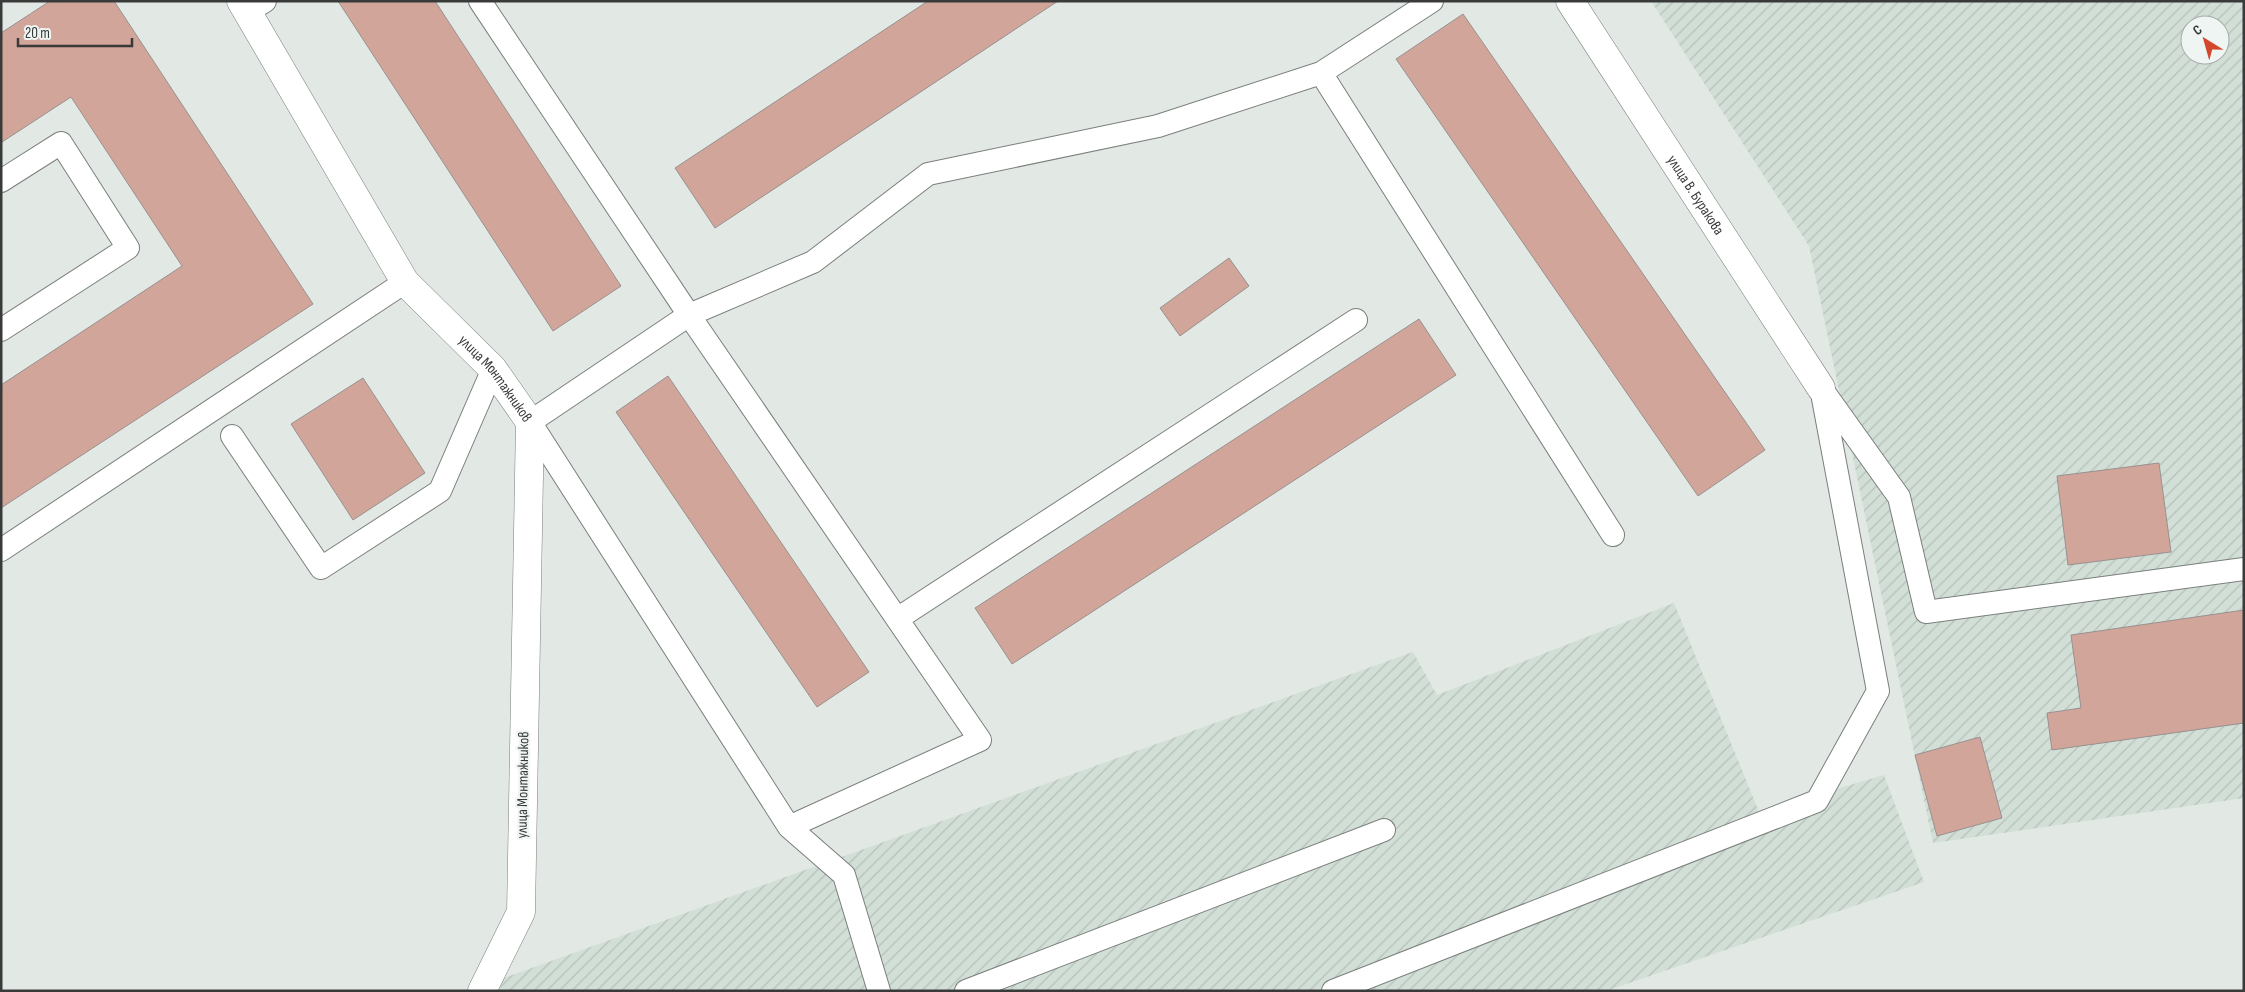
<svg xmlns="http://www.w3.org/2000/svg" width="2245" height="992" viewBox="0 0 2245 992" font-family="'Sofia Sans Condensed',sans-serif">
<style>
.industrial{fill:url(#industrial-furrows);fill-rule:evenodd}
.building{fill:#d2a59b;stroke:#97918f}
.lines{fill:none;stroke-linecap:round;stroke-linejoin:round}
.lane-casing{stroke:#7a7f7c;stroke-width:24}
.street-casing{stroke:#7a7f7c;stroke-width:29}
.lane{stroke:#fff;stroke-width:22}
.street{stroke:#fff;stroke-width:28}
.labels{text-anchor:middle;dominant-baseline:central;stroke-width:4.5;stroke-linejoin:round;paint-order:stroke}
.street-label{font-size:15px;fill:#393b3a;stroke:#eff5f2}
</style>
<defs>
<pattern id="industrial-furrows" width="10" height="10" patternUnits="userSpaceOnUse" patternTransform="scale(1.25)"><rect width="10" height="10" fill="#d2dfd7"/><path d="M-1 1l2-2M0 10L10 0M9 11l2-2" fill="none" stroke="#b5c0b9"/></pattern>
</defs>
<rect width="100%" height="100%" fill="#e2e8e4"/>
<path class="industrial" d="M 1651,1 L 2244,1 L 2244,798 L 1933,843 L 1809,246 ZM 2190,25 L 2220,25 L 2220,55 L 2190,55 Z
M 1674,603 L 1759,812 L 1884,775 L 1924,882 L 1606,991 L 499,991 L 504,978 L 1413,652 L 1437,695 Z"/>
<path class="building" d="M 50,1 L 114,1 L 313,304 L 1,508 L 1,385 L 182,266 L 71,97 L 2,142 L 1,141 L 1,33 Z
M 338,1 L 435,1 L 621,286 L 553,331 Z
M 928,1 L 1058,1 L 715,228 L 675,168 Z
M 1463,14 L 1765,450 L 1698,496 L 1396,59 Z
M 1229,258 L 1249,286 L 1180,336 L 1160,308 Z
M 1419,319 L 1456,375 L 1012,664 L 975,608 Z
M 668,376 L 869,672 L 817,707 L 616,412 Z
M 363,378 L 425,473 L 353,520 L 291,424 Z
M 2159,463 L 2171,552 L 2068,565 L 2057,476 Z
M 2244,610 L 2244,723 L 2052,750 L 2047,713 L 2081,708 L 2071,635 Z
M 1980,737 L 2002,818 L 1937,836 L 1915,755 Z"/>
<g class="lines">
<g class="lane-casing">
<path id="lane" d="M 480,1 L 689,315 L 813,262 L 928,174 L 1158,126 L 1321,73
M 1432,1 L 1321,73 L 1613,535
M 247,12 L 265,1
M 1,181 L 61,143 L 128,248 L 1,330
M 689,315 L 980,740 L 789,827 L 530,422 Z
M 232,436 L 321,568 L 440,491 L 493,369
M 1,550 L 405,282
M 897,619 L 1356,320
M 789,827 L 844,875 L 879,991
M 966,991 L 1384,830
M 1333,991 L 1817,801 L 1878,691 L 1821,388 L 1899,497 L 1926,612 L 2244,569"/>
</g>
<g class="street-casing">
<g id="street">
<path id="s1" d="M 241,1 L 405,282 L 493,369 L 530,422 L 521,912 L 482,991"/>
<path id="s2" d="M 1570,1 L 1821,388"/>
</g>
</g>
<use href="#lane" class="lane"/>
<use href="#street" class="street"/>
</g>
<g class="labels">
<g class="street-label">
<text stroke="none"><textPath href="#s2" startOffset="231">улица В. Буракова</textPath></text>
<text stroke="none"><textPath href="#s1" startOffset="458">улица Монтажников</textPath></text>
<text transform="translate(523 785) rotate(-89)">улица Монтажников</text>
</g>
</g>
<rect width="2245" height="992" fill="none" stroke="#393b3a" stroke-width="5"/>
<g transform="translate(2205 40) rotate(323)"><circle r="24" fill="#eff5f2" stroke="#a6aba8"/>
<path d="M0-4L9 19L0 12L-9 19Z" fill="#d3482c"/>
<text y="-8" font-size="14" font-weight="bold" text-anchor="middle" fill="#393b3a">С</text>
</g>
<path d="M18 38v8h114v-8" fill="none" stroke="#393b3a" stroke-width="2.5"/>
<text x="25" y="38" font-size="15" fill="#393b3a" stroke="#eff5f2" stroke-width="4" paint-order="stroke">20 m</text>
</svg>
